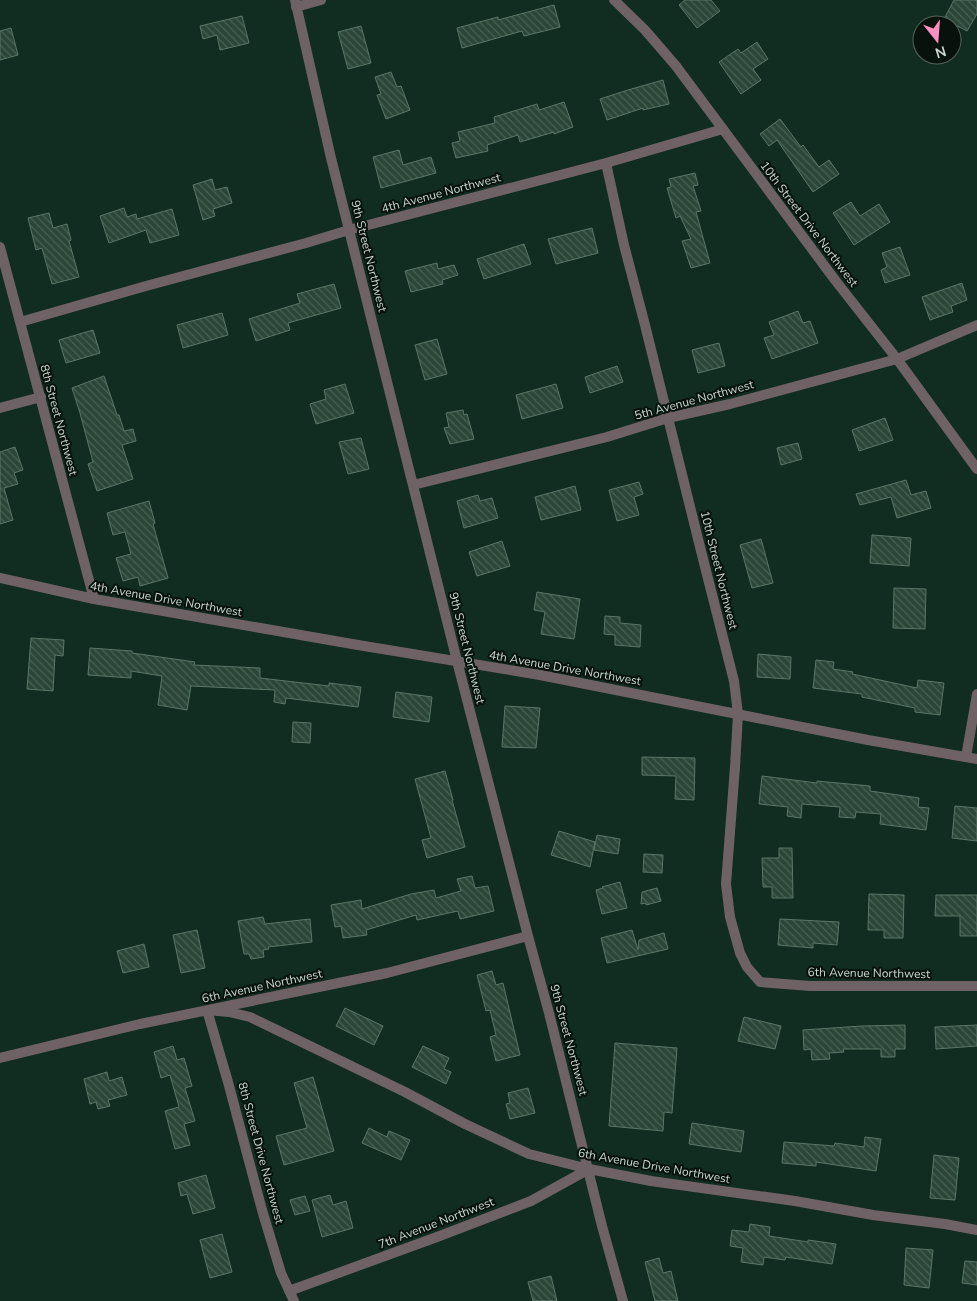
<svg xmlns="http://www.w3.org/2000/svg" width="977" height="1301" viewBox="0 0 977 1301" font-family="'Nunito Sans',sans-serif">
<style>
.building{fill:url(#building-back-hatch);stroke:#5a7769}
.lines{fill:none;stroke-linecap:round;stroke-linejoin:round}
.street{stroke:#6f6266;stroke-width:10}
.labels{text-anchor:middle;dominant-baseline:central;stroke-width:4;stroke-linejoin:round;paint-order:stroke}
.street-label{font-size:12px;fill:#cadad1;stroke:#07120d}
</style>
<defs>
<pattern id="building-back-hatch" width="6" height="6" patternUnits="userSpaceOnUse" patternTransform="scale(1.25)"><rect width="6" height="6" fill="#2b4639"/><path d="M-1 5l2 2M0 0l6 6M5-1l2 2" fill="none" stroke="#486055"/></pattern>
</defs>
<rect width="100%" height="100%" fill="#112c20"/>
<path class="building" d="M 685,0 L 711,0 L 720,11 L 697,28 L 679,5 Z
M 954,0 L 977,0 L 977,14 L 967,31 L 944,19 Z
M 554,5 L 560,27 L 524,36 L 522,31 L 462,48 L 457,28 L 498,17 L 498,20 Z
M 242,16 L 249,43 L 220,50 L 217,35 L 203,39 L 200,26 Z
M 361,26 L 371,63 L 348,69 L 338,32 Z
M 11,28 L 18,55 L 0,60 L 0,31 Z
M 757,42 L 768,59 L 753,69 L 761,80 L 741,94 L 719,62 L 738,49 L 741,53 Z
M 391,72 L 397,87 L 401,86 L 410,110 L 386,119 L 377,95 L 381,94 L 375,77 Z
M 663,80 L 669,104 L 643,110 L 643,108 L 607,120 L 600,99 L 628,90 Z
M 564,102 L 573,127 L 554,134 L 554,132 L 520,142 L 518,135 L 487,145 L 488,151 L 456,158 L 452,143 L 460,141 L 458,132 L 495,123 L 494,117 L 537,104 L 539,110 Z
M 780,119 L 801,147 L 803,145 L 819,167 L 829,160 L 839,174 L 813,192 L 777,140 L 769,146 L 760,134 Z
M 399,150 L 403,165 L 431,157 L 436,173 L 381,188 L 373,157 Z
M 695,173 L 698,185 L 693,186 L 701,211 L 696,212 L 710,263 L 691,268 L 682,241 L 691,239 L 680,216 L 676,218 L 667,188 L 671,187 L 669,179 Z
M 212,179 L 215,190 L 227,187 L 232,203 L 213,209 L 215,216 L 203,220 L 193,185 Z
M 851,202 L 860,216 L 879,204 L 890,222 L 854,245 L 833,213 Z
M 124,208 L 127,217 L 136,214 L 137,219 L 172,209 L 179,235 L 150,243 L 146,230 L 109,243 L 100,216 Z
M 49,213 L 53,228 L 67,224 L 71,240 L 69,241 L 79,277 L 52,284 L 42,248 L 36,250 L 28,218 Z
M 592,228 L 598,253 L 556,264 L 548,239 Z
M 524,244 L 531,264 L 484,279 L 477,259 Z
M 900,247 L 910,275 L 885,283 L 881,270 L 887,267 L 882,253 Z
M 437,263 L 438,269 L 454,265 L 458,275 L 442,280 L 443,284 L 411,292 L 405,271 Z
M 962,283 L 967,300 L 951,306 L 953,312 L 930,320 L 922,297 Z
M 334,284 L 341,308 L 288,323 L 290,330 L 256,341 L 249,319 L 300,303 L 297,294 Z
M 798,311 L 803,323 L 810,321 L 818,343 L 772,359 L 764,338 L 774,335 L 769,322 Z
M 222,313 L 228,335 L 183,348 L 177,325 Z
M 93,330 L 100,353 L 66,363 L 59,340 Z
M 437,339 L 447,374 L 425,380 L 415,345 Z
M 719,343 L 725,366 L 698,373 L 692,350 Z
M 617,366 L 623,382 L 590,393 L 585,377 Z
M 104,376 L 117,415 L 119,415 L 124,431 L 133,429 L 136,441 L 122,445 L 133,479 L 97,491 L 88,464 L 93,462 L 80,413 L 72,388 Z
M 345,384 L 354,413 L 316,424 L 310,404 L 326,399 L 324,390 Z
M 556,384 L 563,408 L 522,419 L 516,395 Z
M 463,410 L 464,415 L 467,414 L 474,439 L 450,444 L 444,428 L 449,427 L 446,413 Z
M 885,418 L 893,440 L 859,451 L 852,430 Z
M 361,438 L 369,469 L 348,474 L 339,442 Z
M 798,443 L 802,459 L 781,465 L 777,448 Z
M 15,447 L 23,470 L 14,473 L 18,484 L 4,488 L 13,520 L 0,524 L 0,452 Z
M 906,480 L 911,495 L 926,491 L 931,508 L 897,518 L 891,497 L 860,505 L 856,494 Z
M 639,482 L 643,494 L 634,497 L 639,515 L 617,521 L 609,490 Z
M 575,486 L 581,510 L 541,520 L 535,497 Z
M 478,495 L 480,501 L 492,498 L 498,518 L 464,528 L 457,501 Z
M 149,501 L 155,523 L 153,524 L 168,578 L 140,586 L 138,577 L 123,581 L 116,558 L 131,554 L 125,532 L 113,535 L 107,513 Z
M 872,535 L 911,538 L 909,566 L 870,563 Z
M 761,539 L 773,583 L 752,588 L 740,545 Z
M 502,541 L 510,566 L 477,576 L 469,552 Z
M 894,588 L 926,589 L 925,629 L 893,628 Z
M 537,592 L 580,599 L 574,639 L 541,634 L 545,612 L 534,610 Z
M 605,616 L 620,617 L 620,623 L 641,625 L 640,647 L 615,645 L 615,635 L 604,634 Z
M 31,638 L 64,640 L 63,656 L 55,655 L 53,691 L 27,689 Z
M 90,648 L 132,651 L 132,653 L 195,662 L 194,665 L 260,668 L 260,678 L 329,686 L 329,683 L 361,687 L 358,707 L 286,698 L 285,704 L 274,702 L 275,690 L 191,686 L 187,710 L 158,705 L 162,676 L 131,671 L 131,678 L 88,675 Z
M 758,654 L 791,657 L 790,679 L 757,677 Z
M 816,660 L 834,662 L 833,669 L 853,672 L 852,674 L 917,688 L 918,680 L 944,683 L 940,715 L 915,712 L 915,708 L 862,697 L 862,694 L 813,688 Z
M 396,692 L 432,697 L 429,722 L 393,717 Z
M 505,706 L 540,708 L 536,748 L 502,747 Z
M 293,722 L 311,723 L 310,743 L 292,742 Z
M 642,757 L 695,758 L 694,800 L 675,799 L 676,776 L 642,775 Z
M 445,771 L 453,800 L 452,800 L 465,847 L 427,858 L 422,840 L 431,838 L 415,779 Z
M 762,776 L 817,783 L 817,781 L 870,786 L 870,791 L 919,798 L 918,807 L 929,808 L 926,830 L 880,824 L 881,814 L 856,812 L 855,818 L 839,817 L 840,807 L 802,804 L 801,818 L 787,816 L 788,807 L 759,804 Z
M 955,806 L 977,808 L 977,841 L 952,838 Z
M 559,831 L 595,842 L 590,867 L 551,855 Z
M 597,835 L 620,839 L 618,854 L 594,850 Z
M 779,848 L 792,848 L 793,898 L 772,898 L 772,887 L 763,887 L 762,858 L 779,858 Z
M 644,854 L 663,855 L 662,873 L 643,872 Z
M 472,876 L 475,888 L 488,886 L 494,911 L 460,919 L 458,911 L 417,920 L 416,915 L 366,930 L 367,935 L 343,938 L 341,926 L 335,927 L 331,905 L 361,900 L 362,909 L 411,894 L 434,890 L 436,898 L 461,891 L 457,879 Z
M 620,882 L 627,908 L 602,914 L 596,890 L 603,888 L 602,887 Z
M 657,888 L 661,901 L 646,905 L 646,903 L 641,904 L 642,892 Z
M 869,894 L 904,895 L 903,938 L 884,938 L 884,930 L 868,930 Z
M 936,895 L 977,895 L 977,936 L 960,936 L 960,916 L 935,916 Z
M 263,917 L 265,924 L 310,919 L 312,942 L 268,947 L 269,949 L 263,950 L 264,957 L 251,959 L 249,954 L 244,954 L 238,921 Z
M 780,919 L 839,922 L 837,945 L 813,943 L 813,948 L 778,945 Z
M 197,930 L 205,968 L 181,973 L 173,935 Z
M 632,930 L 638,950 L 639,940 L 664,933 L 668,949 L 607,963 L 601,938 Z
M 144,944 L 149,967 L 123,973 L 117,951 Z
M 492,971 L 496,985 L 503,983 L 520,1055 L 496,1061 L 490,1037 L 496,1035 L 490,1010 L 486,1011 L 477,975 Z
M 345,1008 L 383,1026 L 374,1045 L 336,1026 Z
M 744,1017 L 781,1026 L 775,1049 L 738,1041 Z
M 905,1025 L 905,1049 L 895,1049 L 895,1057 L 881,1057 L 881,1049 L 843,1049 L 844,1052 L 829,1053 L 830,1059 L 812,1060 L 811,1049 L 804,1050 L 803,1030 L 862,1026 Z
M 977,1025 L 977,1046 L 936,1049 L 935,1027 Z
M 615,1043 L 677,1048 L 672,1113 L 664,1112 L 663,1131 L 609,1126 Z
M 173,1046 L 177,1060 L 184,1058 L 192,1086 L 185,1088 L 195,1121 L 184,1124 L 190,1145 L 175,1149 L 165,1111 L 179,1107 L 170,1075 L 161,1078 L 154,1052 Z
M 423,1046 L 449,1058 L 444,1069 L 451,1072 L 446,1084 L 412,1067 Z
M 107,1072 L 109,1081 L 122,1077 L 127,1095 L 108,1100 L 110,1106 L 98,1109 L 96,1102 L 90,1104 L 84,1079 Z
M 313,1077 L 334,1151 L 284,1165 L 276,1136 L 307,1128 L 294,1083 Z
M 528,1088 L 535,1113 L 510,1119 L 506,1104 L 510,1103 L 508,1093 Z
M 692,1123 L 744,1131 L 741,1152 L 689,1144 Z
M 369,1128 L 387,1137 L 389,1131 L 410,1140 L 401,1160 L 362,1143 Z
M 865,1137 L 881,1139 L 876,1171 L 816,1162 L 816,1166 L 782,1163 L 784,1142 L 834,1146 L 835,1143 L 864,1147 Z
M 934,1155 L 959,1158 L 955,1200 L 930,1198 Z
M 206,1175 L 215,1208 L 193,1214 L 187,1194 L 181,1196 L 178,1183 Z
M 330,1195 L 333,1205 L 346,1201 L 353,1228 L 322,1237 L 312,1200 Z
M 305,1196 L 310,1211 L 295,1215 L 290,1200 Z
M 750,1224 L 770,1227 L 769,1236 L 808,1242 L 808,1240 L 836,1244 L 832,1264 L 786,1257 L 785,1260 L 764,1257 L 763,1265 L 741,1262 L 743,1248 L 730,1246 L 732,1230 L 749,1232 Z
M 222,1234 L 232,1272 L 210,1278 L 200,1240 Z
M 906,1248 L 933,1250 L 929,1288 L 904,1285 Z
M 659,1258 L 663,1273 L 671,1271 L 678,1301 L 655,1301 L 645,1262 Z
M 965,1261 L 977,1262 L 977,1285 L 962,1283 Z
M 551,1276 L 557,1301 L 533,1301 L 528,1282 Z"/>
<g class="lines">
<path class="street" d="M 295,0 L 331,158 L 457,661 L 528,936 L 549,1013 L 602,1226 L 623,1301
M 614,0 L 645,30 L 676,66 L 835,280 L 897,359 L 977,469
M 296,7 L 321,0
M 606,163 L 624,245 L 645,325 L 701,551 L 734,681 L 738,714 L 735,767 L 726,884 L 730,917 L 740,953 L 747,967 L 760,982 L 810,986 L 977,986
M 0,247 L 94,599
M 20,322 L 146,286 L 306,243 L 349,230 L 606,163 L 723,129
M 0,408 L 41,397
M 413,485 L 607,437 L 668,418 L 730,404 L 897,359 L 977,325
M 0,578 L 94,599 L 358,645 L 540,675 L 868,740 L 977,759
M 966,757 L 977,694
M 0,1058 L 140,1024 L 387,973 L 528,936
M 289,1291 L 437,1237 L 531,1201 L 589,1169
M 294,1301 L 281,1273 L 262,1210 L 228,1082 L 207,1010 L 229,1012 L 250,1017 L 405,1092 L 465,1124 L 529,1154 L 589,1169 L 651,1181 L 795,1201 L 873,1215 L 945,1224 L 977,1230"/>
</g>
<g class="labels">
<g class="street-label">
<text transform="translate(441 193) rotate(-15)">4th Avenue Northwest</text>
<text transform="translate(809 224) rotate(53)">10th Street Drive Northwest</text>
<text transform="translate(369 256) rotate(76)">9th Street Northwest</text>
<text transform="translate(694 400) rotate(-15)">5th Avenue Northwest</text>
<text transform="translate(59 420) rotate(75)">8th Street Northwest</text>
<text transform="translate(719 570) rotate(76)">10th Street Northwest</text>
<text transform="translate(166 599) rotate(10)">4th Avenue Drive Northwest</text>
<text transform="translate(467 648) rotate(76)">9th Street Northwest</text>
<text transform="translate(565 668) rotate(10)">4th Avenue Drive Northwest</text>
<text transform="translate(869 973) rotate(1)">6th Avenue Northwest</text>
<text transform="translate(262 986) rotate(-12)">6th Avenue Northwest</text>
<text transform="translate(569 1040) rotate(75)">9th Street Northwest</text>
<text transform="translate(261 1153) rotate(75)">8th Street Drive Northwest</text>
<text transform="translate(654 1166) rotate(10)">6th Avenue Drive Northwest</text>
<text transform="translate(436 1223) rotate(-21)">7th Avenue Northwest</text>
</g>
</g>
<g transform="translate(937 40) rotate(163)"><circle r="24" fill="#07120d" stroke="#55625b"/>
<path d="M0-4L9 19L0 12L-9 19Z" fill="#fd8ebf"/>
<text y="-8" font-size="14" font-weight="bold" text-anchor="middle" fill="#cadad1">N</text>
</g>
</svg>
